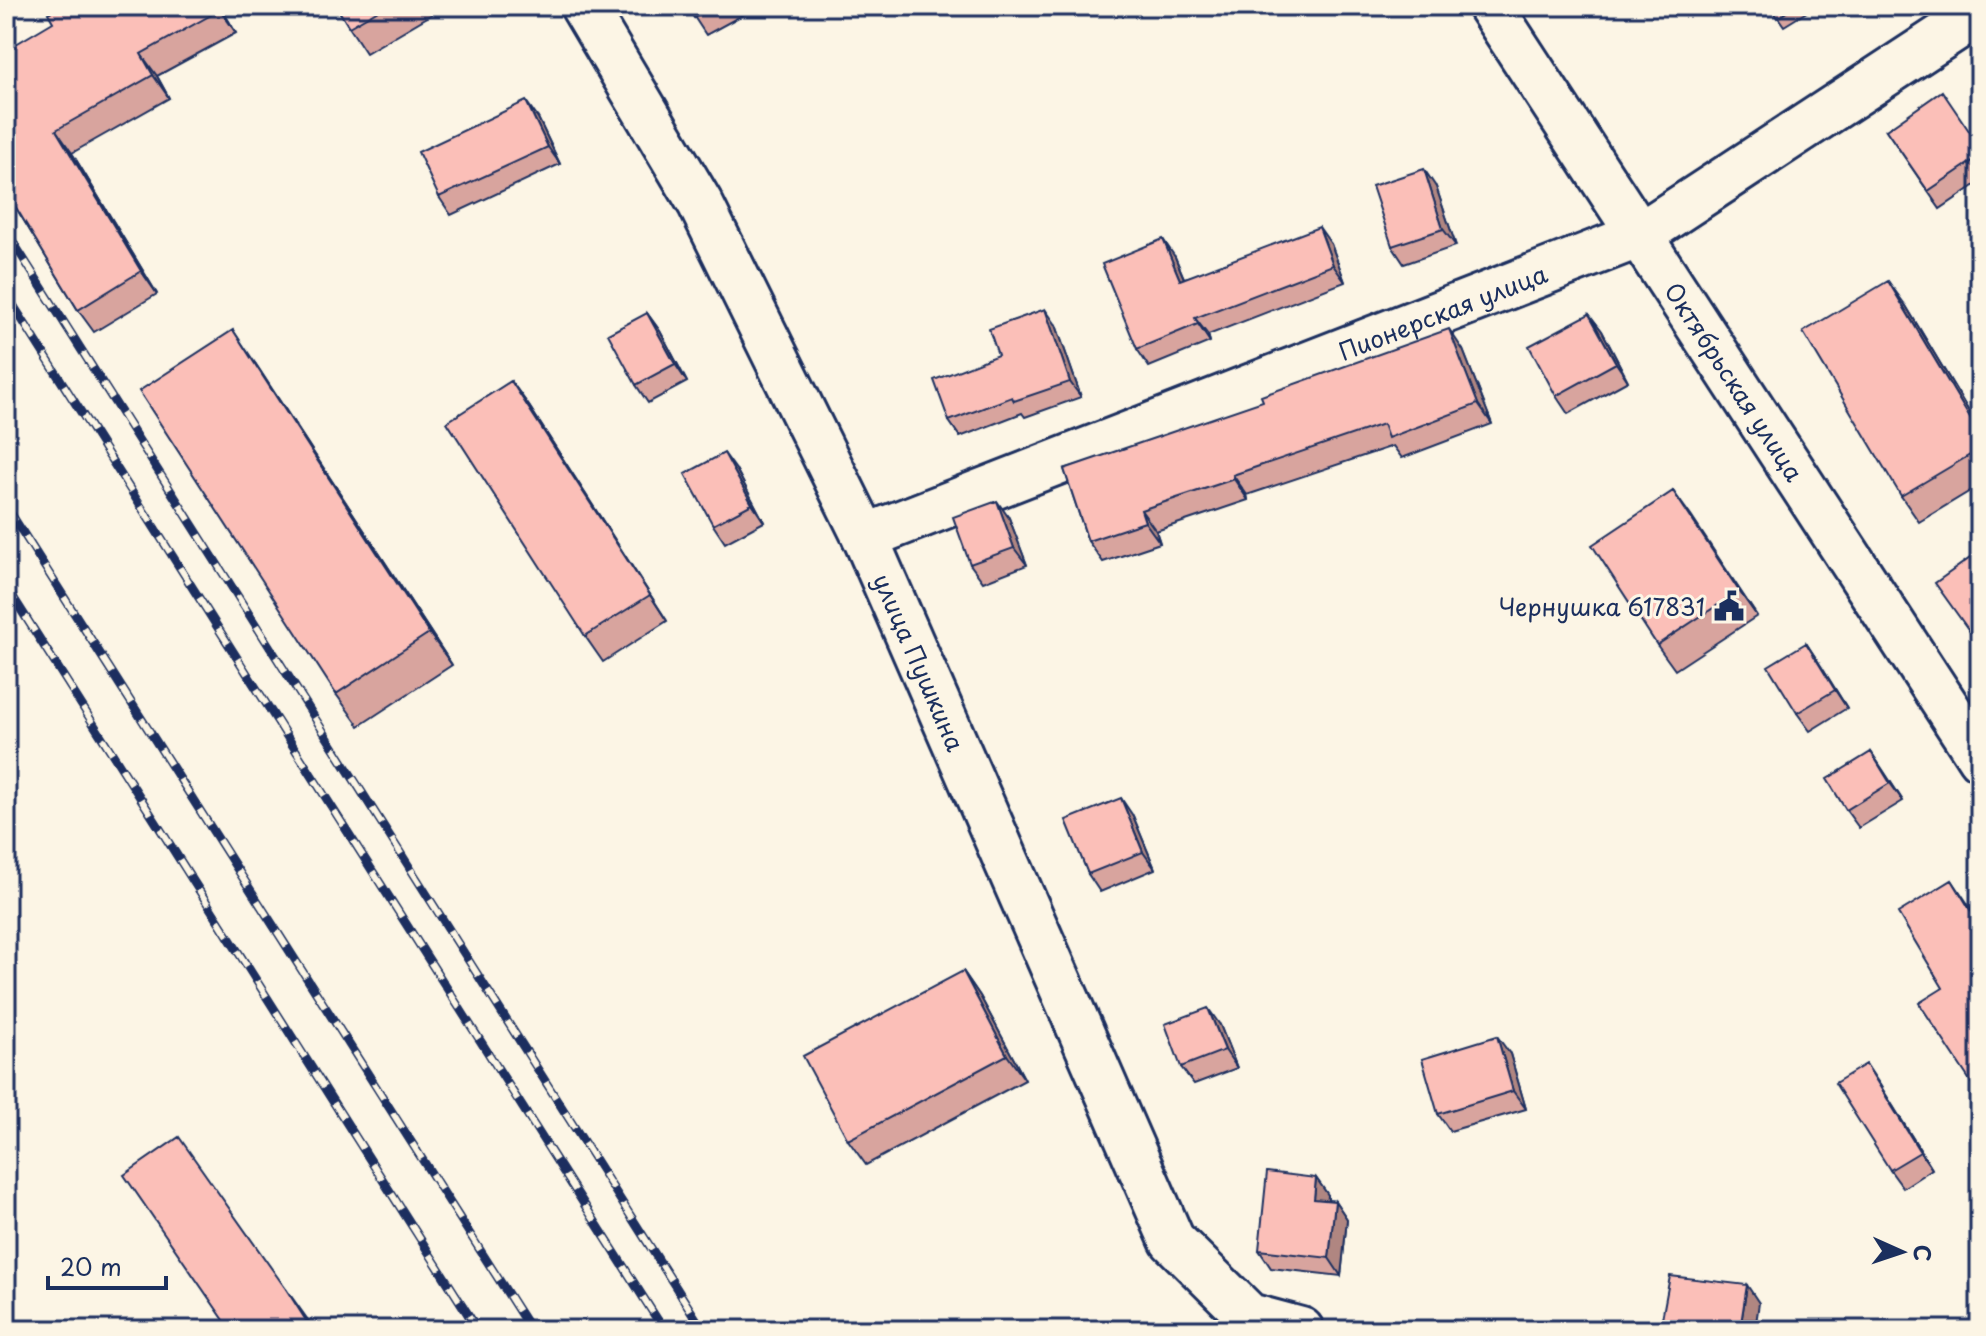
<svg xmlns="http://www.w3.org/2000/svg" width="1986" height="1336" viewBox="0 0 1986 1336" font-family="'Playpen Sans',sans-serif">
<style>
.lines{fill:none;stroke-linecap:round;stroke-linejoin:round}
.minor-casing{stroke:#1b2f5e;stroke-width:50}
.major-casing{stroke:#1b2f5e;stroke-width:50}
.minor{stroke:#fcf5e5;stroke-width:44}
.major{stroke:#fcf5e5;stroke-width:44}
.rail-casing{stroke:#1b2f5e;stroke-width:9}
.rail{stroke:#fcf5e5;stroke-width:6;stroke-dasharray:18;stroke-linecap:butt}
.wall{fill:#d8a49e;stroke:#1b2f5e;stroke-width:2}
.shaded-wall{fill:#b08681;stroke:#1b2f5e;stroke-width:2}
.building{fill:#fbbfb8;stroke:#1b2f5e;stroke-width:2}
.labels{text-anchor:middle;dominant-baseline:central;stroke-width:6;stroke-linejoin:round;paint-order:stroke}
.street-label{font-size:24px;fill:#1b2f5e;stroke:#fcf5e5}
.poi-label{font-size:24px;fill:#1b2f5e;stroke:#fcf5e5;text-anchor:end}
</style>
<rect width="100%" height="100%" fill="#fcf5e5"/>
<filter id="ink" filterUnits="userSpaceOnUse"><feTurbulence type="fractalNoise" baseFrequency=".0125" numOctaves="2"/><feDisplacementMap in="SourceGraphic" scale="16" xChannelSelector="R" yChannelSelector="G"/><feConvolveMatrix kernelMatrix="1 2 1 2 8 2 1 2 1" color-interpolation-filters="sRGB"/></filter>
<g filter="url(#ink)">
<g class="lines">
<g class="minor-casing">
<g id="minor">
<path id="s1" d="M 1490,6 L 1980,758"/>
<path id="s2" d="M 865,537 L 1640,235 L 1980,12"/>
</g>
</g>
<g class="major-casing">
<g id="major">
<path id="s3" d="M 583,6 L 700,203 L 865,537 L 1172,1240 L 1249,1316 L 1301,1330"/>
</g>
</g>
<use href="#minor" class="minor"/>
<use href="#major" class="major"/>
<g class="rail-casing">
<path id="rail" d="M 6,231 L 703,1330
M 6,294 L 664,1330
M 6,506 L 531,1330
M 6,586 L 478,1330"/>
</g>
<use href="#rail" class="rail"/>
</g>
<path class="wall" d="M 220,6 L 236,33 L 157,76 L 169,98 L 72,153 L 157,294 L 94,332 L 78,310 L 6,191 L 53,22 Z
M 336,6 L 446,6 L 366,53 L 349,27 Z
M 687,6 L 759,6 L 706,35 Z
M 1770,6 L 1808,6 L 1810,10 L 1784,26 Z
M 538,118 L 560,164 L 451,215 L 439,197 Z
M 1886,130 L 1980,146 L 1980,182 L 1940,209 Z
M 1436,187 L 1456,246 L 1404,264 L 1392,246 Z
M 1331,244 L 1345,282 L 1208,335 L 1210,342 L 1149,367 L 1137,349 L 1175,257 L 1184,278 Z
M 1906,306 L 1980,430 L 1980,485 L 1919,522 L 1901,496 Z
M 647,313 L 660,331 L 687,382 L 648,403 L 636,385 Z
M 1589,314 L 1602,331 L 1628,381 L 1568,414 L 1556,396 Z
M 1056,325 L 1081,397 L 1025,417 L 1022,413 L 960,437 L 949,421 L 998,355 Z
M 1463,350 L 1492,424 L 1402,458 L 1393,446 L 1247,495 L 1248,500 L 1156,531 L 1160,543 L 1103,562 L 1088,541 L 1064,469 Z
M 255,363 L 452,665 L 359,726 L 336,694 Z
M 511,381 L 529,406 L 667,621 L 603,662 L 585,636 Z
M 737,471 L 764,522 L 725,543 L 713,525 Z
M 1673,491 L 1757,616 L 1675,670 L 1657,645 Z
M 1009,518 L 1027,565 L 983,582 L 970,564 Z
M 1806,643 L 1847,708 L 1810,731 L 1797,713 Z
M 1871,752 L 1903,801 L 1859,828 L 1846,810 Z
M 1133,816 L 1155,869 L 1100,892 L 1088,874 Z
M 963,971 L 980,996 L 1025,1080 L 866,1165 L 848,1140 Z
M 1220,1025 L 1237,1068 L 1194,1084 L 1181,1067 Z
M 1510,1054 L 1526,1109 L 1450,1131 L 1438,1114 Z
M 1878,1082 L 1932,1169 L 1903,1188 L 1890,1170 Z
M 1316,1178 L 1328,1195 L 1328,1200 L 1335,1201 L 1347,1219 L 1341,1276 L 1271,1268 L 1259,1250 Z"/>
<path class="shaded-wall" d="M 217,6 L 220,6 L 236,33 L 220,10 Z
M 141,54 L 157,76 L 169,98 L 153,75 Z
M 526,101 L 538,118 L 560,164 L 548,147 Z
M 56,130 L 72,153 L 157,294 L 141,271 Z
M 1424,169 L 1436,187 L 1456,246 L 1443,229 Z
M 1319,227 L 1331,244 L 1345,282 L 1333,265 Z
M 1163,239 L 1175,257 L 1192,298 L 1180,280 Z
M 1888,281 L 1906,306 L 1980,430 L 1980,435 Z
M 1045,309 L 1056,325 L 1081,397 L 1070,382 Z
M 647,313 L 660,331 L 687,382 L 675,364 Z
M 1589,314 L 1602,331 L 1628,381 L 1616,363 Z
M 1195,318 L 1208,335 L 1210,342 L 1198,324 Z
M 1449,329 L 1463,350 L 1492,424 L 1478,404 Z
M 233,330 L 255,363 L 452,665 L 429,633 Z
M 511,381 L 529,406 L 667,621 L 650,595 Z
M 724,453 L 737,471 L 764,522 L 752,504 Z
M 1233,475 L 1247,495 L 1248,500 L 1234,479 Z
M 1673,491 L 1691,516 L 1757,616 L 1739,591 Z
M 997,501 L 1009,518 L 1027,565 L 1014,548 Z
M 1141,510 L 1156,531 L 1160,543 L 1145,522 Z
M 1806,643 L 1818,661 L 1847,708 L 1835,690 Z
M 1871,752 L 1883,770 L 1903,801 L 1890,783 Z
M 1121,798 L 1133,816 L 1155,869 L 1143,852 Z
M 1952,880 L 1980,922 L 1980,926 Z
M 963,971 L 980,996 L 1025,1080 L 1007,1055 Z
M 1208,1008 L 1220,1025 L 1237,1068 L 1225,1050 Z
M 1497,1036 L 1510,1054 L 1526,1109 L 1513,1091 Z
M 1866,1064 L 1878,1082 L 1932,1169 L 1920,1152 Z
M 1316,1178 L 1328,1195 L 1326,1216 L 1314,1199 Z
M 1335,1201 L 1347,1219 L 1341,1276 L 1329,1258 Z
M 1747,1285 L 1759,1303 L 1755,1330 L 1740,1330 Z
M 286,1289 L 308,1320 L 314,1330 L 312,1330 Z"/>
<path class="building" d="M 61,6 L 217,6 L 220,10 L 141,54 L 153,75 L 56,130 L 141,271 L 78,310 L 6,191 L 6,50 L 53,22 L 48,13 Z
M 336,6 L 385,6 L 349,27 Z
M 687,6 L 715,6 L 694,18 Z
M 1770,6 L 1796,6 L 1777,18 Z
M 1942,91 L 1980,147 L 1980,156 L 1928,191 L 1886,130 Z
M 526,101 L 548,147 L 439,197 L 418,152 Z
M 1424,169 L 1443,229 L 1392,246 L 1372,186 Z
M 1319,227 L 1333,265 L 1195,318 L 1198,324 L 1137,349 L 1102,264 L 1163,239 L 1180,280 Z
M 1888,281 L 1980,435 L 1980,449 L 1901,496 L 1803,332 Z
M 1045,309 L 1070,382 L 1014,401 L 1012,397 L 949,421 L 934,380 L 998,355 L 989,329 Z
M 647,313 L 675,364 L 636,385 L 608,334 Z
M 1589,314 L 1616,363 L 1556,396 L 1529,346 Z
M 1449,329 L 1478,404 L 1388,438 L 1383,424 L 1233,475 L 1234,479 L 1141,510 L 1145,522 L 1088,541 L 1064,469 L 1263,401 L 1261,396 Z
M 233,330 L 429,633 L 336,694 L 139,391 Z
M 511,381 L 650,595 L 585,636 L 447,422 Z
M 724,453 L 752,504 L 713,525 L 685,474 Z
M 1673,491 L 1739,591 L 1657,645 L 1592,545 Z
M 997,501 L 1014,548 L 970,564 L 953,517 Z
M 1980,551 L 1980,646 L 1935,583 Z
M 1806,643 L 1835,690 L 1797,713 L 1768,666 Z
M 1871,752 L 1890,783 L 1846,810 L 1827,779 Z
M 1121,798 L 1143,852 L 1088,874 L 1066,820 Z
M 1952,880 L 1980,926 L 1980,1096 L 1919,1003 L 1943,988 L 1898,913 Z
M 963,971 L 1007,1055 L 848,1140 L 803,1056 Z
M 1208,1008 L 1225,1050 L 1181,1067 L 1165,1024 Z
M 1497,1036 L 1513,1091 L 1438,1114 L 1422,1059 Z
M 1866,1064 L 1920,1152 L 1890,1170 L 1835,1083 Z
M 179,1137 L 286,1289 L 312,1330 L 222,1330 L 228,1326 L 124,1175 Z
M 1267,1172 L 1316,1178 L 1314,1199 L 1335,1201 L 1329,1258 L 1259,1250 Z
M 1670,1276 L 1747,1285 L 1740,1330 L 1660,1330 Z"/>
</g>
<defs>
<g id="civic-bare" transform="scale(2.4)"><path d="M-.6-6.5H3V-4.5H.6V-3L4-1V1h2V6H-6V1h2V-1L-.6-3ZM-1.2 2.5V6h2.4V2.5Z" fill="#1b2f5e" stroke="#fcf5e5" stroke-width="2.5" paint-order="stroke"/></g>
</defs>
<g fill-rule="evenodd">
<use href="#civic-bare" x="1729" y="606"/>
</g>
<g class="labels">
<g class="street-label">
<text stroke="none"><textPath href="#s2" startOffset="620">Пионерская улица</textPath></text>
<text stroke="none"><textPath href="#s1" startOffset="448">Октябрьская улица</textPath></text>
<text stroke="none"><textPath href="#s3" startOffset="738">улица Пушкина</textPath></text>
</g>
<g class="poi-label">
<text x="1705" y="606">Чернушка 617831</text>
</g>
</g>
<rect width="1986" height="1336" fill="none" stroke="#fcf5e5" stroke-width="32"/>
<rect x="16" y="16" width="1954" height="1304" fill="none" stroke="#1b2f5e" stroke-width="3" filter="url(#ink)"/>
<g transform="translate(1902 1252) rotate(93)" stroke="#fcf5e5" stroke-width="6" paint-order="stroke">
<path d="M0-6L14 30L0 20L-14 30Z" fill="#1b2f5e"/>
<text y="-12" font-size="22" font-weight="bold" text-anchor="middle" fill="#1b2f5e">С</text>
</g>
<path d="M48 1276v12h118v-12" fill="none" stroke="#1b2f5e" stroke-width="4"/>
<text x="60" y="1276" font-size="24" fill="#1b2f5e" stroke="#fcf5e5" stroke-width="6" paint-order="stroke">20 m</text>
</svg>
